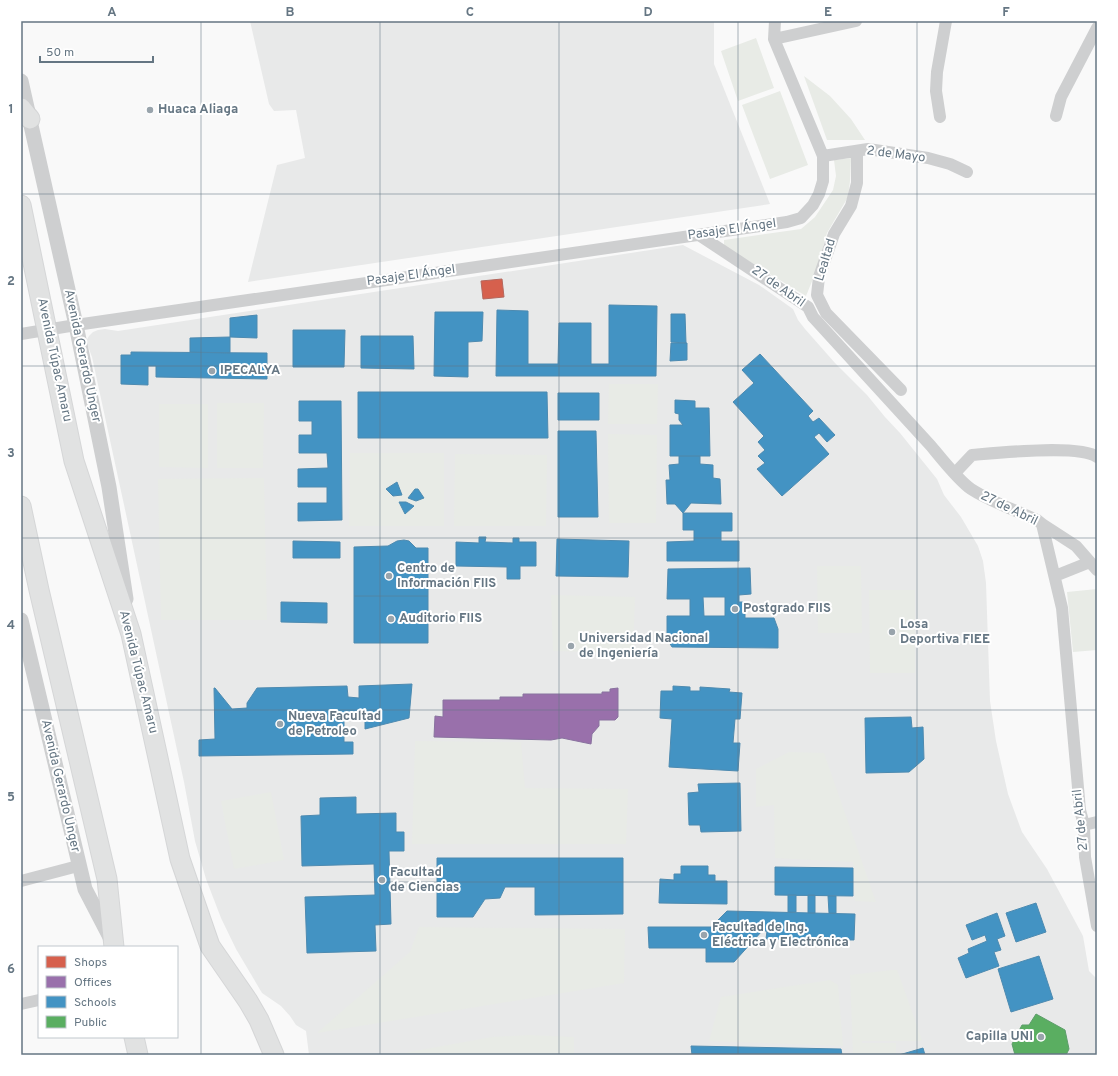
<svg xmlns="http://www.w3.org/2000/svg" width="1118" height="1076" viewBox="0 0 1118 1076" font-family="Overpass,sans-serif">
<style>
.built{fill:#e8e9e9}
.green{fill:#e8ebe6}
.shops{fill:#d6604d;stroke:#b4675d}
.offices{fill:#9970ab;stroke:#89729f}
.schools{fill:#4393c3;stroke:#4d8ab0;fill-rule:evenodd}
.public{fill:#5aae61;stroke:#5d9d6b}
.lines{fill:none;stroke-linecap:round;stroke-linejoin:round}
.primary-casing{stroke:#d5d6d7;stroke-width:21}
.minor{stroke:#cecfd0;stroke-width:12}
.tertiary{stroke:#cecfd0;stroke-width:15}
.primary{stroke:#e1e2e2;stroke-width:19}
.grid{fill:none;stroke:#657683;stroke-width:1;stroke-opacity:0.55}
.poi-dot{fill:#99a4ac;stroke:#fff;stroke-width:1.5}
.labels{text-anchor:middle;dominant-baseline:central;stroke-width:4;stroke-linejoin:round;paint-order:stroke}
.poi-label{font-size:13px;font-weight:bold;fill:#657683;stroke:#fff;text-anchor:start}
.street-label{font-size:13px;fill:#657683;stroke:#fff}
.neatline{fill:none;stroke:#657683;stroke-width:1.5}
.grid-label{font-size:13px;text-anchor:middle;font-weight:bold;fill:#657683}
</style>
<rect width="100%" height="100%" fill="#f9f9f9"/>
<path class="built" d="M 250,21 L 714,21 L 714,64 L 770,204 L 248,282 L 277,165 L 305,158 L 296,110 L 274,111 L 269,104 Z
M 683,245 L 759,285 L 793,309 L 798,320 L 805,329 L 835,363 L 867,395 L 885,417 L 900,433 L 937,479 L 944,495 L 961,517 L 978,546 L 983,561 L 986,583 L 990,701 L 996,741 L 1008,794 L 1022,832 L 1047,869 L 1083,936 L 1089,971 L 1097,979 L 1097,1055 L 309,1055 L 306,1031 L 296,1025 L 290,1016 L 281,1006 L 262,993 L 236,949 L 221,918 L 206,879 L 195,841 L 184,782 L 92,357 L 86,341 L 89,336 L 93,332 L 98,330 L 105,329 L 118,331 Z"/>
<path class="green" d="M 756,38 L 774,88 L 738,101 L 721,51 Z
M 804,76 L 830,96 L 851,119 L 865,140 L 827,140 Z
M 780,91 L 808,165 L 770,179 L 742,105 Z
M 851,158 L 850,181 L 848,197 L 827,233 L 817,269 L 806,296 L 724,246 L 724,240 L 801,229 L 815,217 L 833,190 L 836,176 L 834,160 Z
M 609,384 L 658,384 L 657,424 L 608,424 Z
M 217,403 L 264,403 L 263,468 L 217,468 Z
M 159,404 L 208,404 L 208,468 L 159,467 Z
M 608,434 L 657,435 L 656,523 L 609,523 Z
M 350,453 L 444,453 L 444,526 L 349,526 Z
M 455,454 L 547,455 L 546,526 L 454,526 Z
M 264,478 L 267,620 L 161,620 L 158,479 Z
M 817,566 L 861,566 L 862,633 L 818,633 Z
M 1097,589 L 1097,650 L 1073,652 L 1067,592 Z
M 869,590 L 915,590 L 915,673 L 870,673 Z
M 551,595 L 635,597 L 633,653 L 553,651 Z
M 415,741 L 521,742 L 525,788 L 628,789 L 626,844 L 412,844 Z
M 789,752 L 824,753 L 876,902 L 855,901 L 853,862 L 775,858 L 774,805 L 756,807 L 756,769 Z
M 271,792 L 284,860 L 234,869 L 221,801 Z
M 419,927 L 625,929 L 624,983 L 317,1033 L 410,952 Z
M 892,970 L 897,970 L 899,975 L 922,1040 L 921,1041 L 862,1041 L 862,1055 L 853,1055 L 850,975 Z
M 830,980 L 838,985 L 843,1046 L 709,1041 L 721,997 Z
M 529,1035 L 574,1037 L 574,1055 L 393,1055 L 492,1037 Z
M 862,1043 L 896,1043 L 896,1055 L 862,1055 Z"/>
<path class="shops" d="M 502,279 L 504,297 L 483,299 L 481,281 Z"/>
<path class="offices" d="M 618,688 L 618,717 L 615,720 L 599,720 L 599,726 L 592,734 L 591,744 L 562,738 L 551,740 L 434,737 L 435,716 L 443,717 L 443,700 L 500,700 L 500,697 L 523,697 L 523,694 L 602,694 L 602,692 L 610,692 L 610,689 Z"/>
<path class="schools" d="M 609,305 L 657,306 L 656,376 L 496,376 L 497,310 L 528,311 L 528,364 L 558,364 L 559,323 L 591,323 L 591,364 L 609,364 Z
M 435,312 L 483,312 L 482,341 L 468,342 L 468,377 L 434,376 Z
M 671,314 L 685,314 L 686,343 L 671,342 Z
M 257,315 L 257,338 L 230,337 L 230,318 Z
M 293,330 L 345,330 L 344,367 L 293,367 Z
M 361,336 L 413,336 L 414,369 L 361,368 Z
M 230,337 L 230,353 L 190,352 L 190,338 Z
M 671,343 L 687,343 L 687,360 L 670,361 Z
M 131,352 L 267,353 L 267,379 L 156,377 L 156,366 L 148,366 L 148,385 L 121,384 L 121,355 L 131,355 Z
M 760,354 L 813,411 L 808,416 L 813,422 L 819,418 L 835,435 L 827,442 L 819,433 L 814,437 L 829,454 L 782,496 L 757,469 L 765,463 L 758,456 L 765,450 L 758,442 L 764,436 L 733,402 L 754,383 L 742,370 Z
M 358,392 L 547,392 L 548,438 L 358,438 Z
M 558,393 L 599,393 L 599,420 L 558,420 Z
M 675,400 L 695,401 L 695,408 L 709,408 L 710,456 L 670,456 L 670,425 L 683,425 L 679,420 L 679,414 L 675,413 Z
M 299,401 L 341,401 L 342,520 L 298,521 L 298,503 L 327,503 L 327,487 L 298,487 L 298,469 L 328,468 L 327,453 L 299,453 L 299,435 L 312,435 L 312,421 L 299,421 Z
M 558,431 L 596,431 L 598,517 L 558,517 Z
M 679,456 L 700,456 L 700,464 L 713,465 L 713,478 L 720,479 L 721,504 L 691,503 L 683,513 L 675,504 L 667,504 L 666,480 L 670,480 L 669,465 L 679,464 Z
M 397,482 L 402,495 L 393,496 L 386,489 Z
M 415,489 L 418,489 L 424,498 L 416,501 L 408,498 Z
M 399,502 L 406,502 L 414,506 L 405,514 Z
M 683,513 L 732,513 L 732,531 L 721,531 L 721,541 L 739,541 L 739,561 L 667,561 L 667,542 L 694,541 L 694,530 L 683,530 Z
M 479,537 L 486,537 L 485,542 L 513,543 L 513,538 L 519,538 L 519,542 L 536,542 L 536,566 L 520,566 L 520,579 L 507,579 L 507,567 L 456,566 L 456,542 L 479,543 Z
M 557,539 L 629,541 L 628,577 L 556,576 Z
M 404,540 L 409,541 L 416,548 L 428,548 L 428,596 L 354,596 L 354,547 L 388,546 L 397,541 Z
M 293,541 L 340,542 L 340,558 L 293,558 Z
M 750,568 L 751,594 L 739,595 L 739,602 L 745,602 L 745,618 L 774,618 L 778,629 L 778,648 L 672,647 L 667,639 L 667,616 L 690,616 L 690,599 L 667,599 L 668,569 ZM 703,597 L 725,597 L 725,616 L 704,616 Z
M 354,596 L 428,596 L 428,643 L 354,643 Z
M 281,602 L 327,603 L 327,623 L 281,622 Z
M 412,684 L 409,718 L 365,729 L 365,718 L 344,719 L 344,742 L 353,742 L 353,754 L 199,756 L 199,740 L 215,739 L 214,688 L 215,688 L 232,709 L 247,708 L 247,703 L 257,688 L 347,686 L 348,697 L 359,698 L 359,686 Z
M 673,686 L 690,687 L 690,691 L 700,691 L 700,687 L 730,689 L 729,692 L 742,693 L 740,719 L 735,719 L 733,743 L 740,743 L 738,771 L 669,767 L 672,719 L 660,718 L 661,691 L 673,691 Z
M 911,717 L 912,728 L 923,727 L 924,759 L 909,772 L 866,773 L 865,718 Z
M 740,783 L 741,831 L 701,832 L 700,825 L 689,825 L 688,793 L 699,792 L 698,784 Z
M 356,797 L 356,814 L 396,813 L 396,832 L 404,832 L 404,851 L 389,851 L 391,924 L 375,925 L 376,951 L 307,953 L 305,897 L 375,895 L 374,864 L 302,866 L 301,816 L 320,815 L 320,798 Z
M 437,858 L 623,858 L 623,914 L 535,915 L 535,887 L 505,887 L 500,898 L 485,899 L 473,917 L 437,917 Z
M 681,866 L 708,866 L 708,875 L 715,875 L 715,881 L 727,881 L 727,904 L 659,903 L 660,879 L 674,880 L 674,874 L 681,874 Z
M 775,867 L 853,868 L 853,896 L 775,895 Z
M 788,895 L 796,895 L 796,912 L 788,912 Z
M 808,895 L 815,895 L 815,913 L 808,913 Z
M 828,896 L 836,896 L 836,913 L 829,913 Z
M 1036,903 L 1046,932 L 1016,942 L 1006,913 Z
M 727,911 L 855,914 L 854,940 L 766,939 L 767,931 L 762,931 L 734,962 L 706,962 L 706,948 L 649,948 L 648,927 L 711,927 Z
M 997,913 L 1005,936 L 997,939 L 1001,950 L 994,952 L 999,966 L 966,978 L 958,958 L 969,953 L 968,949 L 987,941 L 985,935 L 972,940 L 966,925 Z
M 1039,956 L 1053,999 L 1011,1012 L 998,969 Z
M 691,1046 L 841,1049 L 842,1055 L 692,1055 Z
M 923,1048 L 925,1055 L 899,1055 Z"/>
<path class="public" d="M 1036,1014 L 1065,1030 L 1069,1049 L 1066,1055 L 1015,1055 L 1012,1044 L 1022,1025 L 1029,1025 Z"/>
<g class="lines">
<g class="primary-casing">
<path id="primary" d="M 21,108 L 30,119
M 21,205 L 74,461 L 131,634 L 180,859 L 210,946 L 248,1001 L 259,1020 L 274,1055
M 21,506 L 39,590 L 107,879 L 114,947
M 134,1037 L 138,1055"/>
</g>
<path class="minor" d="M 774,39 L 856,21
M 1056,116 L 1061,97 L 1097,28
M 940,117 L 936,91 L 937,72 L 946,21
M 857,151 L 857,183 L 851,206 L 834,234 L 819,277 L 817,295 L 826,313 L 901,390
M 823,156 L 868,149 L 928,158 L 950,164 L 967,172
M 699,235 L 808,307 L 813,317 L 931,446 C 941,458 959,481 971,489 C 991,502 1015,510 1037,520 L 1042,524 L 1062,608 L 1080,810 L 1084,825 L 1085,857 L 1097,926
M 21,334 L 76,325 L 787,222 L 801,218 L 813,205 L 819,194 L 823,181 L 823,156 L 774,39 L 775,21
M 955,473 L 972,455 C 996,453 1080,444 1097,457
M 1042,524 L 1076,546 L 1097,570
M 1055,576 L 1090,562
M 1084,825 L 1097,822
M 21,881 L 78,866
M 21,1004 L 39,1000"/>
<path class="tertiary" d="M 21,81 L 76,325 L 109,487 L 126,599
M 21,620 L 85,889 L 111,939"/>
<use href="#primary" class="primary"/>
</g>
<path class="grid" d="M 201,21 L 201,1055M 380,21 L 380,1055M 559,21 L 559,1055M 738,21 L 738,1055M 917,21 L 917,1055M 21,194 L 1097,194M 21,366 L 1097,366M 21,538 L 1097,538M 21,710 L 1097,710M 21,882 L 1097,882"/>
<g class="poi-dot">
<circle cx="150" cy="110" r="4"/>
<circle cx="212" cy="371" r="4"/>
<circle cx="389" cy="576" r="4"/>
<circle cx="735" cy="609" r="4"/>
<circle cx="391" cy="619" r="4"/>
<circle cx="892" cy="632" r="4"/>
<circle cx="571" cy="646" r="4"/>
<circle cx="280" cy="724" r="4"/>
<circle cx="382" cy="880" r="4"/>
<circle cx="704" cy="935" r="4"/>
<circle cx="1041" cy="1037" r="4"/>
</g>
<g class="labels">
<g class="poi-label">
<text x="158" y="110">Huaca Aliaga</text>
<text x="220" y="371">IPECALYA</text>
<text x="397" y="569">Centro de<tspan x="397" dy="15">Información FIIS</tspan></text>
<text x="743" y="609">Postgrado FIIS</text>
<text x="399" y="619">Auditorio FIIS</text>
<text x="900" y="625">Losa<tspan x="900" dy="15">Deportiva FIEE</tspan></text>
<text x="579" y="639">Universidad Nacional<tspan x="579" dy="15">de Ingeniería</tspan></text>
<text x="288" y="717">Nueva Facultad<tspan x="288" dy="15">de Petroleo</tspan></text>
<text x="390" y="873">Facultad<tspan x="390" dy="15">de Ciencias</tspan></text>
<text x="712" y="928">Facultad de Ing.<tspan x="712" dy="15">Eléctrica y Electrónica</tspan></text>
<text x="1033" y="1037" text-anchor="end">Capilla UNI</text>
</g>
<g class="street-label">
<text transform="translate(896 155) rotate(7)">2 de Mayo</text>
<text transform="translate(732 230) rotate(-8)">Pasaje El Ángel</text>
<text transform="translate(826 260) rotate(-73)">Lealtad</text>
<text transform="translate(411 276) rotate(-8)">Pasaje El Ángel</text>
<text transform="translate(778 287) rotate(35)">27 de Abril</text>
<text transform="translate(82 356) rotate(78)">Avenida Gerardo Unger</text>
<text transform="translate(54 360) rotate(78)">Avenida Túpac Amaru</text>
<text transform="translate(1009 509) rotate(26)">27 de Abril</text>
<text transform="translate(138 672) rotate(76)">Avenida Túpac Amaru</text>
<text transform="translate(60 786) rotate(77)">Avenida Gerardo Unger</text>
<text transform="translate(1081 820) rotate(-96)">27 de Abril</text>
</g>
</g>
<rect width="1118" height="1076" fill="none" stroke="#ffffff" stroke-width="44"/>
<rect x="38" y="946" width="140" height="92" fill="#ffffff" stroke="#c1c8cd"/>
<rect x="46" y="956" width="20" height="12" fill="#d6604d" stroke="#c1c8cd"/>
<text x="74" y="966" font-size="12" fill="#657683">Shops</text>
<rect x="46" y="976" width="20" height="12" fill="#9970ab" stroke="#c1c8cd"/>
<text x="74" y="986" font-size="12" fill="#657683">Offices</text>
<rect x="46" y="996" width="20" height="12" fill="#4393c3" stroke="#c1c8cd"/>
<text x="74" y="1006" font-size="12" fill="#657683">Schools</text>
<rect x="46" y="1016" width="20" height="12" fill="#5aae61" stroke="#c1c8cd"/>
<text x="74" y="1026" font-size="12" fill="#657683">Public</text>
<path d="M40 56v6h113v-6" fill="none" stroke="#657683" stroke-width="2"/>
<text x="46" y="56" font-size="12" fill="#657683" stroke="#ffffff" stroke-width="3" paint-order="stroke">50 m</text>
<rect x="22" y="22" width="1074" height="1032" class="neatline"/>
<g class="grid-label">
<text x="112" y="16">A</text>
<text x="290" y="16">B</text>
<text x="470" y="16">C</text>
<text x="648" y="16">D</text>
<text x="828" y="16">E</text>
<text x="1006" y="16">F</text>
<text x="11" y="113">1</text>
<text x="11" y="285">2</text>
<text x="11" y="457">3</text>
<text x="11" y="629">4</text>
<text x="11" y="801">5</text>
<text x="11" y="973">6</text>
</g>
</svg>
